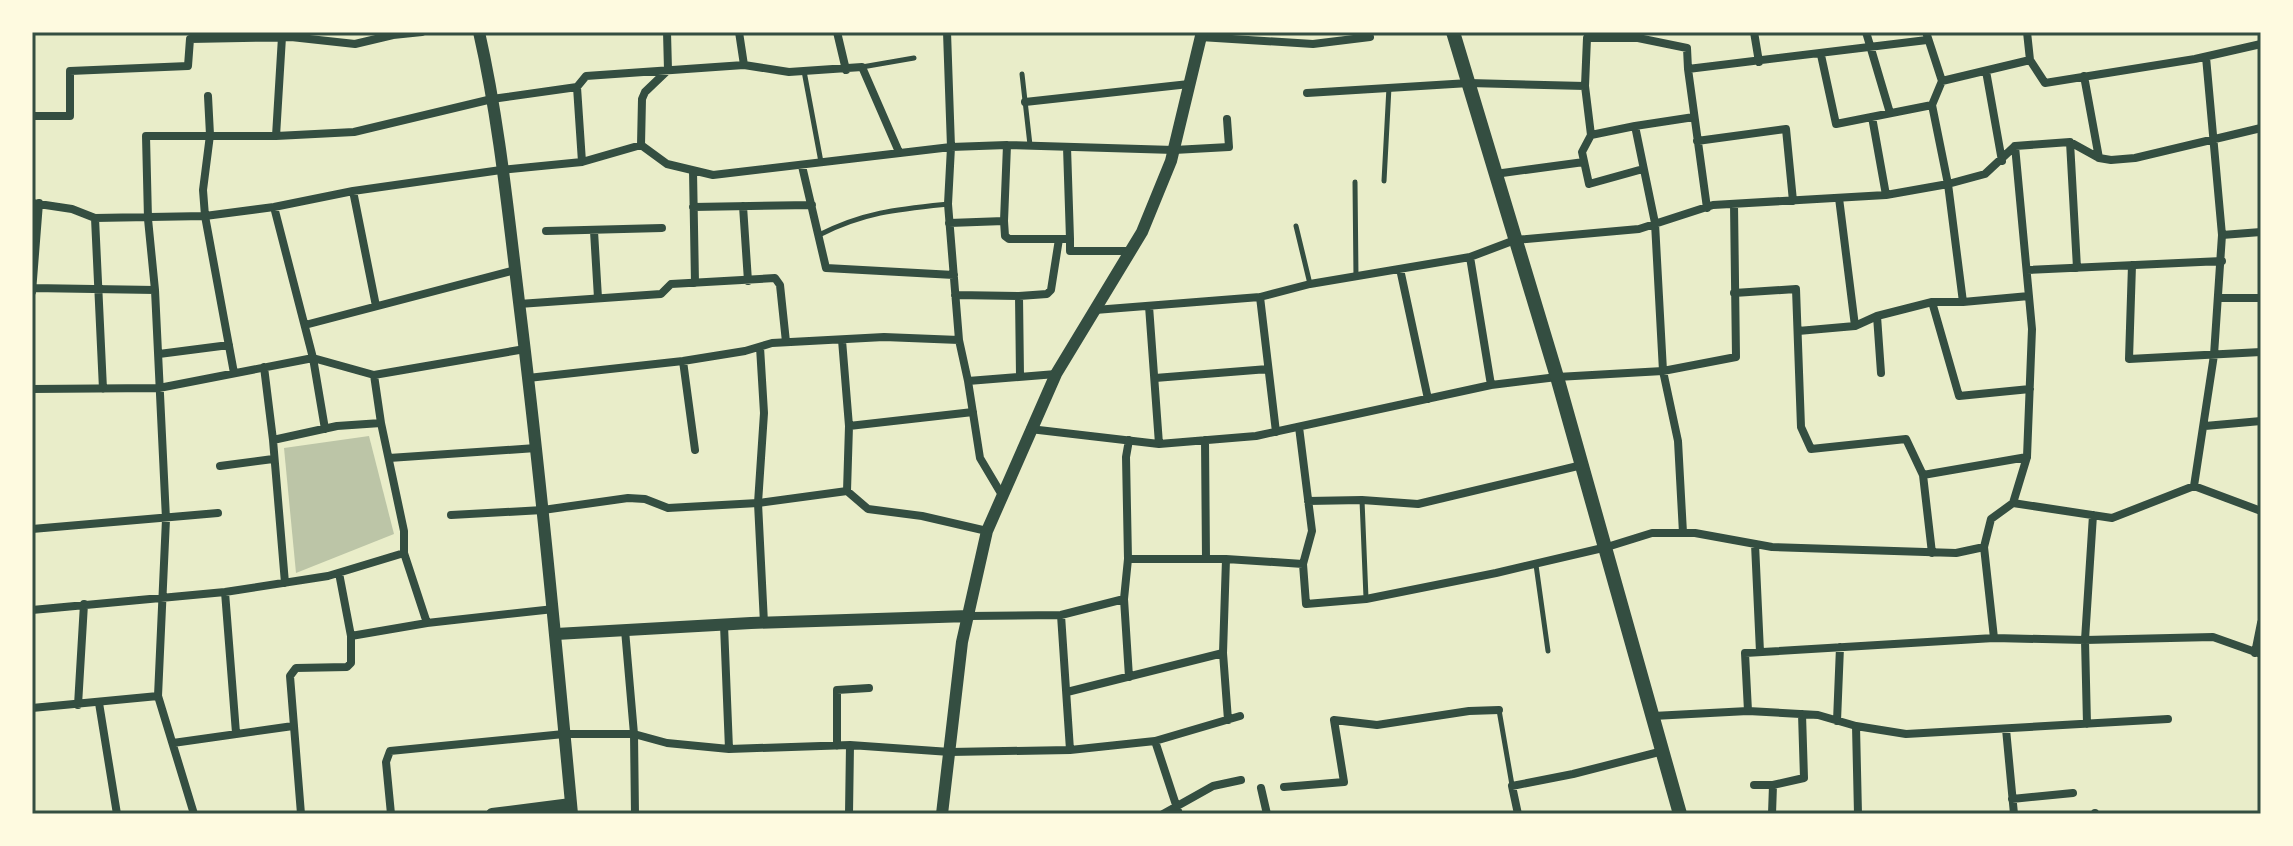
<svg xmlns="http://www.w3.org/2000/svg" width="2293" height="846" viewBox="0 0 2293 846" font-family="Signika,sans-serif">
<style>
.building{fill:#bcc5a7}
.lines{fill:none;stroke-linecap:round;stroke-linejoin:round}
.service{stroke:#344e41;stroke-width:5}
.minor{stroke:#344e41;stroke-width:8}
.tertiary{stroke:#344e41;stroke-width:12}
.secondary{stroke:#344e41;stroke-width:14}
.neatline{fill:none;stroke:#344e41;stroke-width:3}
</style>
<rect width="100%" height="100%" fill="#e9edc9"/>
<path class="building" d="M 369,436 L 394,534 L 296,573 L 284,448 Z"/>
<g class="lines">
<path class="service" d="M 862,67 L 914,58
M 804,71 L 821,162
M 1022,74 L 1030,145
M 1384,181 L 1389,87
M 1355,182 L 1356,277
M 1296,226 L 1310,284
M 819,235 C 864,212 899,209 948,204
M 1362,500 L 1366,598
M 1536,565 L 1548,651
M 1499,710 L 1512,785"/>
<path class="minor" d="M 739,32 L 744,65
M 837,32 L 846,70
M 947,32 L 951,147 L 948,204 L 959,340
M 1754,32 L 1759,62
M 1866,32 L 1890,113
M 1926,32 L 1942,81 L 1932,105 L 1948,184 L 1963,302 L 1932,302 L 1959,396 L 2030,389
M 2027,32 L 2030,60
M 1200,37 L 1313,44 L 1370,37
M 1821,55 L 1836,124 L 1932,105
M 1688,69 L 1707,208
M 1986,71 L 2002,161
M 2084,76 L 2099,158
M 1942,81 L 2030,60 L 2045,83 L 2195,59 L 2261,44
M 1585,86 L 1591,135 L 1635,126 L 1655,223 L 1663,371 L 1678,441 L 1683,533
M 577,87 L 582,162
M 1307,93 L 1469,83 L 1585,86 L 1587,38 L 1638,38 L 1687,48 L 1688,69 L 1927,40
M 208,96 L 210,135 L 203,190 L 205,216 L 234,373
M 1025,102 L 1189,84
M 32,116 L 70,116 L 70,71 L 188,66 L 190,39 L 291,37 L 355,44 L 393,35 L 422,32
M 1872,117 L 1886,195
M 1635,126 L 1694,117
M 1591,135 L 1582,152 L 1589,184 L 1643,169
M 276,136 L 282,37
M 1697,141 L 1786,129 L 1793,201
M 2070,142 L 2077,268
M 641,145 L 642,99 L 645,92 L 668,70 L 667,32
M 1067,147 L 1070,239
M 802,166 L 826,268 L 954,275
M 693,171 L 695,283
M 1495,174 L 1584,162
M 353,191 L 376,306
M 1839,198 L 1855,326
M 32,203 L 72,209 L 95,218 L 205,216 L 274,207 L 353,191 L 501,170 L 582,162 L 641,145 L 667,164 L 713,175 L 951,147 L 1007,145 L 1174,150 L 1229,147 L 1227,119
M 743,206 L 748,281
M 274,207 L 313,358 L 325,429
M 693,207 L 812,205
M 95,218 L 103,389
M 1004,221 L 1007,145
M 949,223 L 1004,221 L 1005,236 L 1009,239 L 1070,239 L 1070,251 L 1130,251
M 546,231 L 662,228
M 594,231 L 598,298
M 2222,235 L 2261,232
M 1470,257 L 1491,385
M 2132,265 L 2129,359 L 2261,352
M 1400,269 L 1428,399
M 2027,270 L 2222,261
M 32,288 L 155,290
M 32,292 L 39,203
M 1734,293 L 1796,289 L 1801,427 L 1811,449 L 1906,439 L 1923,475 L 1932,553
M 955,295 L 1019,296 L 1047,294 L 1051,290 L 1059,239
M 1019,296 L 1020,376
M 1260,297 L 1276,432
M 2220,298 L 2261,298
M 1963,302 L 2029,296
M 519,304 L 661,294 L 671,284 L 775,278 L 780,285 L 786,342
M 1149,306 L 1159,444
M 1095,310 L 1260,297 L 1310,284 L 1470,257 L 1515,240 L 1639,229 L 1713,205 L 1886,195 L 1948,184 L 1985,174 L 2015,146 L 2070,142 L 2099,158 L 2111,160 L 2135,158 L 2261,128
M 1877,316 L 1881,373
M 305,325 L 515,270
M 1798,331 L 1855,326 L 1877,316 L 1932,302
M 842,340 L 849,426
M 760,347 L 764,413 L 758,503 L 764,623
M 159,354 L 229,345
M 683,361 L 695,450
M 264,367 L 273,440
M 528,378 L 683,361 L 745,351 L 772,343 L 884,337 L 959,340 L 968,381 L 1056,374
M 1155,378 L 1268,369
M 968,381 L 980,458 L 1002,495
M 32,389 L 159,388 L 313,358 L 374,375 L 525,349
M 2205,426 L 2261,421
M 1299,427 L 1312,531 L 1303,564 L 1306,604 L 1366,599 L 1496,573 L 1607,547 L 1652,533 L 1695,533 L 1772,547 L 1956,553 L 1984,547 L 1991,519 L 2013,503 L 2112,518 L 2194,486 L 2261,511
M 1030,429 L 1159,444 L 1256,436 L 1491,385 L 1557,377 L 1663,371 L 1736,357 L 1734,204
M 1205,440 L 1206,559
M 389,458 L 536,448
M 220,466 L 273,459
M 1923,475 L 2027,457
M 2194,486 L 2214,355 L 2222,235 L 2206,57
M 847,491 L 849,426 L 973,412
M 1308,501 L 1362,500 L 1418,504 L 1582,465
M 2013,503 L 2027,457 L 2032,329 L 2015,146
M 451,515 L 543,510 L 628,498 L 645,499 L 668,508 L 758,503 L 847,491 L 868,509 L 922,516 L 987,531
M 32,529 L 218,513
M 1755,544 L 1760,652
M 1984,547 L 1994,638
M 404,553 L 427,623
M 1128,559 L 1126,457 L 1129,440
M 1226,559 L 1223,653 L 1228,720
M 285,583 L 273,440 L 337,426 L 381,423
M 225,592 L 236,733
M 1124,599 L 1129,677
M 32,610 L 225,592 L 328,576 L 404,553 L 404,531 L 381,423 L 374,375
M 1061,615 L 1070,750
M 969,616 L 1061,615 L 1124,599 L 1128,559 L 1226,559 L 1303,564
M 724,625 L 729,749
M 625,630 L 634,734 L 635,814
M 351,636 L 427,623 L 554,609
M 2255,653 L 2261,623
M 1067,692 L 1223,653
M 99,703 L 117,814
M 78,705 L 84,604
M 32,708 L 158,696
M 1748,711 L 1745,653 L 1994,638 L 2085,640 L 2213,637 L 2261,654
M 1653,716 L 1748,711 L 1818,715 L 1856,726 L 1906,734 L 2168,719
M 1837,721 L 1840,647
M 2087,724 L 2085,640 L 2093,515
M 1856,726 L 1858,814
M 2006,729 L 2014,814
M 1155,741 L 1179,814
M 173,743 L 293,726
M 837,746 L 837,690 L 869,688
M 1754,785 L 1773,785 L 1804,778 L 1802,714
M 1284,787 L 1344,782 L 1334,720 L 1377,725 L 1469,711 L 1499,710
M 1261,788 L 1267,814
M 2012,799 L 2073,793
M 2095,813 L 2095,814
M 194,814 L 158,696 L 166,519 L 155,290 L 148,219 L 146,136 L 276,136 L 354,132 L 492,99 L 577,87 L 586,76 L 744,65 L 789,72 L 862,67 L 899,152
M 301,814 L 290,676 L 296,668 L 347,667 L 351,663 L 351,636 L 339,573
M 391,814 L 386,762 L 390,751 L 564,734 L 634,734 L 667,743 L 729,749 L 850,745 L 950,752 L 1070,750 L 1155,741 L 1240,716
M 849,814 L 850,745
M 1163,814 L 1213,786 L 1241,780
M 1518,814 L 1512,786 L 1573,774 L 1663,751
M 1772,814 L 1773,785"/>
<path class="tertiary" d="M 479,32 C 499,120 508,212 519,302 C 540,472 556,643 572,814
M 556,634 L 751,623 L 969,616
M 492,814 L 571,804
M 942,814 L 962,642 L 987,531 L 1056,374 L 1142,232 L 1171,161 L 1202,32"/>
<path class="secondary" d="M 1453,32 L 1557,377 L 1680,814"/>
</g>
<rect width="2293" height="846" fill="none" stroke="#fefae0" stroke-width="68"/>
<rect x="34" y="34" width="2225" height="778" class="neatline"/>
</svg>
